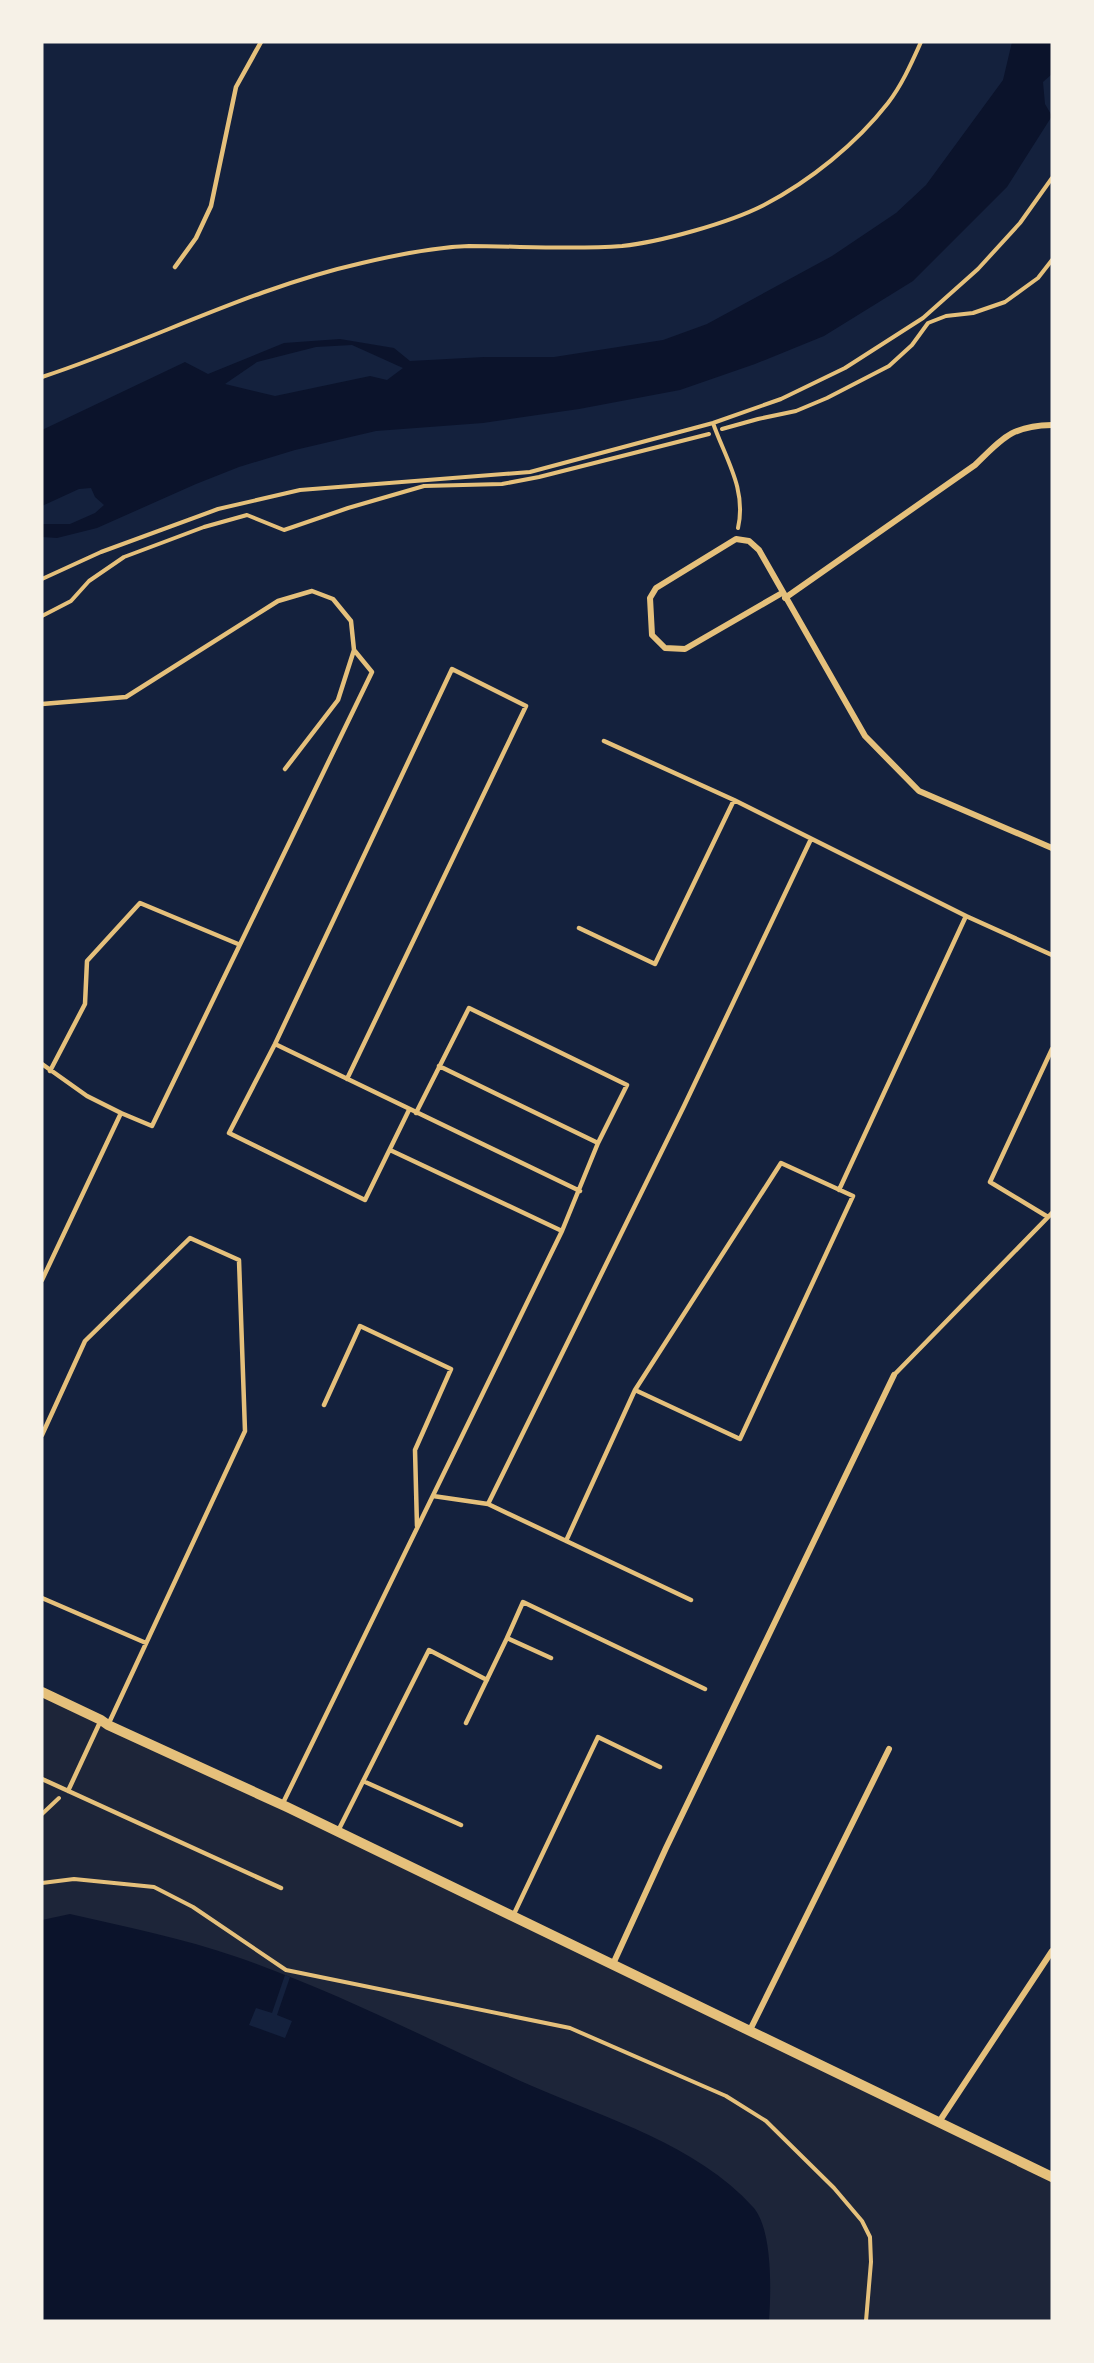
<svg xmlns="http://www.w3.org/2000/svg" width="1094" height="2363" viewBox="0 0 1094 2363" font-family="Mulish,sans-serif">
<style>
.green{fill:#1d2539}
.water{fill:#0b132b;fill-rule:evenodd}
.pier{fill:#14213d}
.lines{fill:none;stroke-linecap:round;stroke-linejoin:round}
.path{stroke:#e5c07b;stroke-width:4}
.service{stroke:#e5c07b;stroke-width:4.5}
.minor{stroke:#e5c07b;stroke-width:6}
.tertiary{stroke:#e5c07b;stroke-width:10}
</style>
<rect width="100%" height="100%" fill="#14213d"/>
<path class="green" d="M 42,1693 L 1052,2177 L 1052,2321 L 42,2321 Z"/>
<path class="water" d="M 1012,42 L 1052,42 L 1052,74 L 1043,82 L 1045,104 L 1052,116 L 1007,187 L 913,281 L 824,336 L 755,364 L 680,390 L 579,409 L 483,423 L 376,431 L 295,450 L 239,467 L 196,484 L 97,528 L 57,538 L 42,537 L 42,524 L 70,524 L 95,513 L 104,505 L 95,497 L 91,488 L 79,489 L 42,506 L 42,430 L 185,362 L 208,374 L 284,343 L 340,339 L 394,348 L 410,361 L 484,357 L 554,357 L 663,340 L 707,324 L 832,256 L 896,213 L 926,185 L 1003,80 ZM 352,345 L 403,368 L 387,380 L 370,376 L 275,396 L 225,384 L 257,362 L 316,347 Z
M 70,1914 C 126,1927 182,1938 237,1957 C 338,1992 433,2042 532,2086 C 607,2119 696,2144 753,2207 C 773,2229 771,2292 769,2321 L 42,2321 L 42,1920 Z"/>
<path class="pier" d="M 285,1975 L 290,1977 L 277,2015 L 292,2021 L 285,2038 L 249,2025 L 256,2008 L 272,2013 Z"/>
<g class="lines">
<path class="path" d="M 42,377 C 149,342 251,288 362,263 C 396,255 434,247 469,246 C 520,246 571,250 622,246 C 660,242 729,223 764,205 C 810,181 856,144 888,103 C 902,85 912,62 921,42
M 713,423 C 725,458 747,489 738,528
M 722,429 L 758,419 L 796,411 L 827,398 L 889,366 L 912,345 L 928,323 L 946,316 L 973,313 L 1005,302 L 1038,278 L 1052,260
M 42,579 L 101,552 L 218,509 L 300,490 L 530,472 L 713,423 L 781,399 L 845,368 L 923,318 L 978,269 L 1020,223 L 1052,178
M 42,616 L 71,601 L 89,581 L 124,557 L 204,527 L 247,515 L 284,530 L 348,508 L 424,486 L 502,484 L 539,477 L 709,434
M 42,1814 L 59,1798
M 42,1883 L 74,1879 L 154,1887 L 193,1907 L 286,1970 L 570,2028 L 726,2096 L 766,2121 L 834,2188 L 862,2221 L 870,2237 L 871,2262 L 866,2321"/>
<path class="service" d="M 175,267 L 196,238 L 211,206 L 236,87 L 261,42
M 42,704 L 126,697 L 278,601 L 312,591 L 333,599 L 351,621 L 354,650 L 338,700 L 285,769
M 604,741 L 734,800 L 966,916 L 839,1190
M 966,916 L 1052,955
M 579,928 L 655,964 L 734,800
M 275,1044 L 580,1191
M 42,1064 L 87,1096 L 121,1113 L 42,1280
M 50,1071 L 85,1004 L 87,961 L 140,903 L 238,944
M 347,1079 L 526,706 L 452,669 L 275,1044 L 229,1133 L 365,1200 L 409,1110
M 121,1113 L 152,1126 L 372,672 L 354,650
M 416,1113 L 469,1008 L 627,1085 L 598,1143 L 439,1066
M 1048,1217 L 990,1182 L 1052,1049
M 562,1231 L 598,1143
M 894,1375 L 1052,1213
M 324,1405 L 360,1326 L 451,1369 L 415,1450 L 417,1526
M 42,1435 L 85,1341 L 190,1238 L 239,1260 L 245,1431 L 108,1725
M 433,1496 L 488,1504 L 691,1600
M 488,1504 L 684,1106 L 811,839
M 566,1541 L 635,1390 L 781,1163 L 853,1196 L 740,1439 L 635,1390
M 42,1598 L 146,1643
M 507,1638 L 523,1602 L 705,1689
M 466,1723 L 507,1638 L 551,1658
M 42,1779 L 281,1888
M 363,1781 L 461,1825
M 68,1791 L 101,1720
M 282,1805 L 562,1231 L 390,1150
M 338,1831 L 429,1650 L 487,1680
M 513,1916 L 598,1737 L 660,1767"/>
<path class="minor" d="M 782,593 L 685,649 L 665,648 L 652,635 L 650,598 L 656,588 L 736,539 L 749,541 L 759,550 L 865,736 L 919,791 L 1052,848
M 785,598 L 975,465 C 1003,438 1011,426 1052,425
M 613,1964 L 666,1848 L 894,1375
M 750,2030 L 889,1749
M 939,2122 L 1052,1951"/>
<path class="tertiary" d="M 42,1692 L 101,1720 L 108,1725 L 287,1807 L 1052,2177"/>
</g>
<rect width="1094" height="2363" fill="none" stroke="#f6f1e7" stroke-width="87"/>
</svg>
